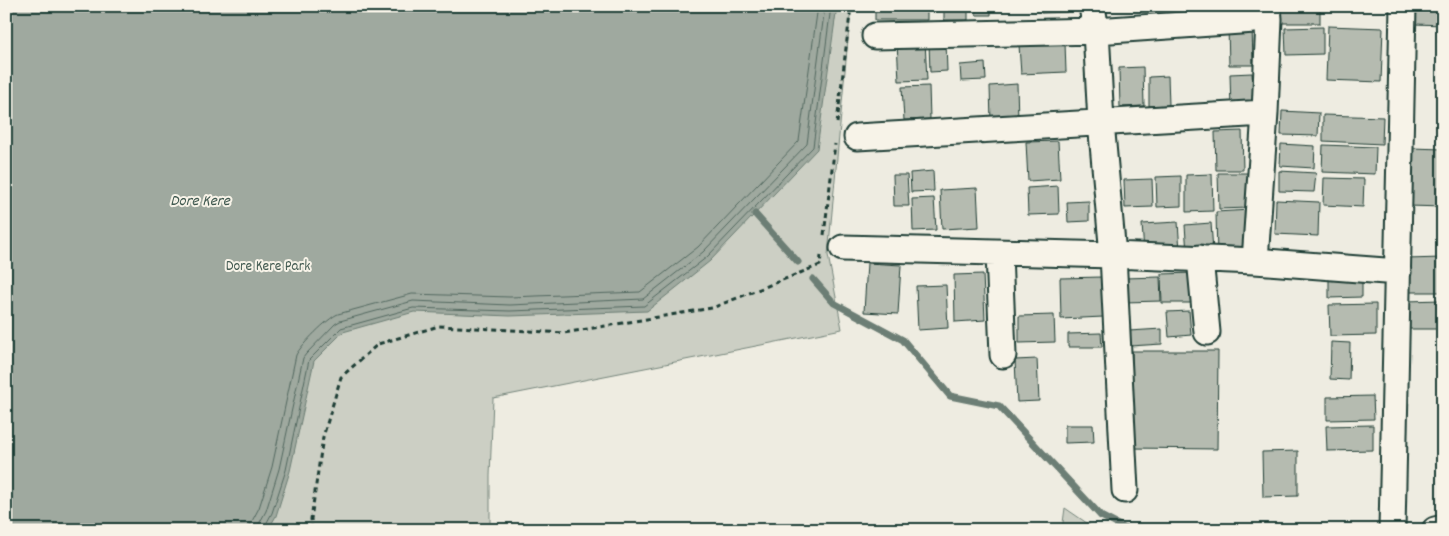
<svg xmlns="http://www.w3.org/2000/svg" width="1449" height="536" viewBox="0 0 1449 536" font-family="Dekko,sans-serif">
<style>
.green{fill:#cccfc4;stroke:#76867c}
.water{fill:#9fa99f;stroke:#6c7e74}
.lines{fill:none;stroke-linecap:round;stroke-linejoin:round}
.shore{stroke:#52685f;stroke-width:1}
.stream{stroke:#6c7e74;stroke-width:7}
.building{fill:#b5bbb0;stroke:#1f3d34}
.street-casing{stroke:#1f3d34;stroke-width:29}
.path{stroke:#1f3d34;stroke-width:3;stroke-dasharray:5 4;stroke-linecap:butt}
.street{stroke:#f7f3e8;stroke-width:25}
.labels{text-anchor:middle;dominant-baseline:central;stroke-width:4;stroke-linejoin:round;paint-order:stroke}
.park-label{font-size:15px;fill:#425a51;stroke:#f7f3e8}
.water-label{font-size:16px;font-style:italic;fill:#3f584f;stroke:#f7f3e8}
</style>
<rect width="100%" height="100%" fill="#eeece1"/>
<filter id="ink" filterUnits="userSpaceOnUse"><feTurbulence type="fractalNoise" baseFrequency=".02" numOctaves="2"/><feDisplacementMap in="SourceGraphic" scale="10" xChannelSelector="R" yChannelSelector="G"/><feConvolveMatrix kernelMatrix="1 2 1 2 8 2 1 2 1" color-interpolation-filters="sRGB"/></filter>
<g filter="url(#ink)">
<path class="green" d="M 6,6 L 851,6 L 828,255 L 842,329 L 493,398 L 490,476 L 490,530 L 6,530 Z
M 1065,508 L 1097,530 L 1062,530 Z"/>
<path class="water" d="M 6,6 L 837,6 L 817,149 L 710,261 L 647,311 L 510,316 L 414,312 L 343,332 L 314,361 L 290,471 L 276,516 L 268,530 L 19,530 L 6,523 Z"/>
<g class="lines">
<path class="shore" d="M 250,530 L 251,523 L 259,508 L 272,467 L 296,355 C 301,345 328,318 338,314 L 412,294 L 510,297 L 640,292 L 698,247 L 799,141 L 818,6
M 258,530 L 259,524 L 266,511 L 279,469 L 303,358 L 306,354 L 335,324 L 340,321 L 413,301 L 510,305 L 643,299 L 703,252 L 807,144 L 825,6
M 264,530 L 265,526 L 272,513 L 286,470 L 309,360 L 341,328 L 413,308 L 510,311 L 644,306 L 707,257 L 813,147 L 831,6"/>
<path class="stream" d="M 755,214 L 798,262
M 813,279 L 834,303 L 903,340 L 950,396 L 999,406 L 1101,516 L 1128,530"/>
</g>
<path class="building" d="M 875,6 L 927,6 L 927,20 L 875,20 Z
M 944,6 L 968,6 L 968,20 L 944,20 Z
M 976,6 L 991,6 L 991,15 L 976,15 Z
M 1041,6 L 1067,6 L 1067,12 L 1041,13 Z
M 1281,6 L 1320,6 L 1320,23 L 1281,23 Z
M 1416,6 L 1443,6 L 1443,25 L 1415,24 Z
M 1252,26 L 1253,65 L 1229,65 L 1228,27 Z
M 1328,26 L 1383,28 L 1381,82 L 1326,80 Z
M 1323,27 L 1323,54 L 1286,55 L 1285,28 Z
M 925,41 L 927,80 L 899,81 L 897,42 Z
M 946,42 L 947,71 L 930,72 L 929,43 Z
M 1065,43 L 1066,72 L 1021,74 L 1019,45 Z
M 985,63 L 986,80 L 961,81 L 960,65 Z
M 1143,67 L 1144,106 L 1120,107 L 1119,68 Z
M 1252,73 L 1254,108 L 1231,109 L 1230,74 Z
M 1168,76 L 1169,105 L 1149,106 L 1149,77 Z
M 1017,84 L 1018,121 L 991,122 L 990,86 Z
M 929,86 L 930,119 L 904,120 L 902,87 Z
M 1282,111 L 1319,113 L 1318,136 L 1281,135 Z
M 1323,115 L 1383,117 L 1382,144 L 1323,141 Z
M 1242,131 L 1243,170 L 1216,170 L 1215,132 Z
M 1058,141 L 1060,179 L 1028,181 L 1026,142 Z
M 1281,144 L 1315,146 L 1314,168 L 1280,166 Z
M 1323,145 L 1376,147 L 1375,174 L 1322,172 Z
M 1411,148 L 1443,149 L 1443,207 L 1409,206 Z
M 933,171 L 934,191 L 911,192 L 910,173 Z
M 1279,171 L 1316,173 L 1314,192 L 1279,191 Z
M 1218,173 L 1249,173 L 1250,208 L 1219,209 Z
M 1212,174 L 1213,211 L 1186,212 L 1186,175 Z
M 893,175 L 907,175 L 909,206 L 894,206 Z
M 1181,176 L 1181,206 L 1157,207 L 1156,177 Z
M 1324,178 L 1364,179 L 1363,207 L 1323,205 Z
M 1152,179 L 1153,207 L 1125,208 L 1124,180 Z
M 1058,186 L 1059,214 L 1028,215 L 1027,188 Z
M 977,188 L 979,227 L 942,229 L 940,190 Z
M 934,198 L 936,230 L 913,231 L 912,199 Z
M 1276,200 L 1319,202 L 1318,236 L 1275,234 Z
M 1089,201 L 1089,221 L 1068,222 L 1067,202 Z
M 1250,210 L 1251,256 L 1217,257 L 1216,212 Z
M 1178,222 L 1180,251 L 1144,252 L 1142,224 Z
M 1211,223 L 1213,251 L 1187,253 L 1185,225 Z
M 1442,258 L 1443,292 L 1408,292 L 1407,259 Z
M 867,263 L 901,265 L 898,314 L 864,312 Z
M 1194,273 L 1195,303 L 1162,303 L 1161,274 Z
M 983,274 L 985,320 L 955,322 L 954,275 Z
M 1362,274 L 1362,297 L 1329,298 L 1329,275 Z
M 1102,277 L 1103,317 L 1061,319 L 1060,278 Z
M 1160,277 L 1161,301 L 1125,302 L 1124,278 Z
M 946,285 L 948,328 L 918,330 L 916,286 Z
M 1441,300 L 1441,329 L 1407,329 L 1407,301 Z
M 1376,304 L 1376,335 L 1330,336 L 1329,305 Z
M 1189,311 L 1191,335 L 1169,337 L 1167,312 Z
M 1054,315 L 1055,342 L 1019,343 L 1019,316 Z
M 1162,329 L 1162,344 L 1130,346 L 1129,331 Z
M 1101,333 L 1102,347 L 1068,347 L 1068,334 Z
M 1331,342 L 1350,343 L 1349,380 L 1330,379 Z
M 1132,351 L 1218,351 L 1217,449 L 1131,448 Z
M 1037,359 L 1039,401 L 1017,402 L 1015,360 Z
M 1373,396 L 1374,419 L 1327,420 L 1327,397 Z
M 1065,425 L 1093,425 L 1094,442 L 1065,443 Z
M 1373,425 L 1373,450 L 1327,451 L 1326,426 Z
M 1298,451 L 1298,496 L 1263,497 L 1262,452 Z"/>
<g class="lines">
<g class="street-casing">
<path id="street" d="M 1092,6 L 1096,31 L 1269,19
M 1268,6 L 1269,19 L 1265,113 L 1255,261 L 1398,272
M 857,137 L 1265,113
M 843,248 L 1113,255 L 1101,122 L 1096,31 L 875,36
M 999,253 L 1003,355
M 1200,258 L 1207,332
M 1125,490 L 1113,255 L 1255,261
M 1392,530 L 1403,6
M 1435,530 L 1443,528"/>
</g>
<path class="path" d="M 837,123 L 851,6
M 824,235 L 835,144
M 312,530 L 311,519 L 323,437 L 341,377 L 378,344 L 439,326 L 564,333 L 712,308 L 820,265 L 821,256"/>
<use href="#street" class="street"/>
</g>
</g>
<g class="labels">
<g class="park-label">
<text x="268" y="267">Dore Kere Park</text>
</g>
<g class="water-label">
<text x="200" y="201">Dore Kere</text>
</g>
</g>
<rect width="1449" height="536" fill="none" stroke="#f7f3e8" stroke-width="25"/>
<rect x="12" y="12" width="1424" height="511" fill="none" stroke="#1f3d34" stroke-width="2" filter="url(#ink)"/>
</svg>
